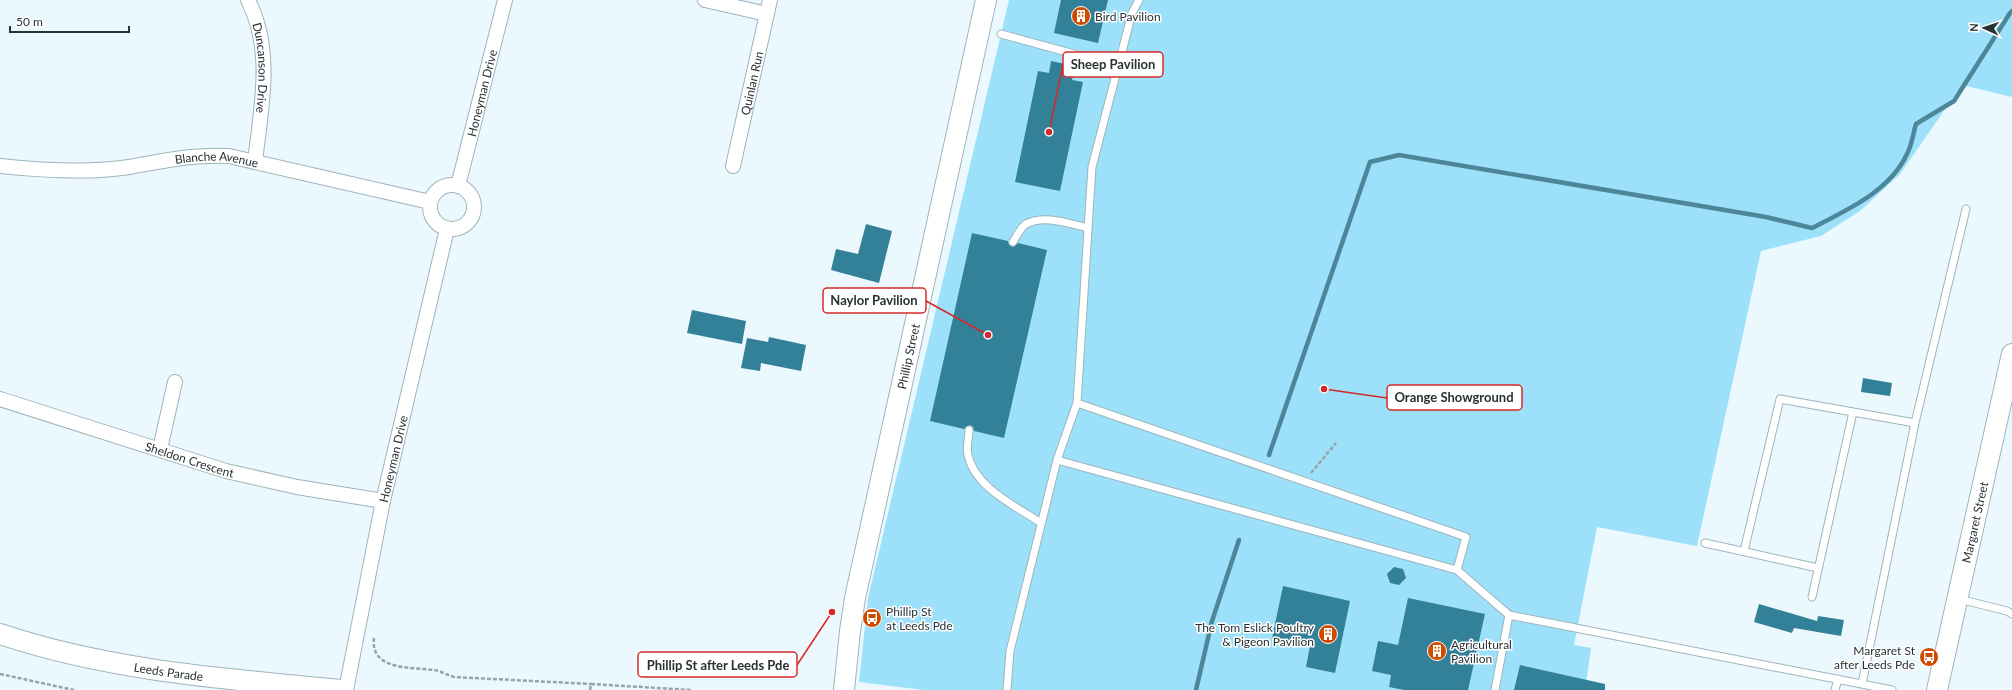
<svg xmlns="http://www.w3.org/2000/svg" width="2012" height="690" viewBox="0 0 2012 690" font-family="Lato,sans-serif">
<style>
.green{fill:#9ce1f9}
.lines{fill:none;stroke-linecap:round;stroke-linejoin:round}
.stream{stroke:#4e8699;stroke-width:4.5}
.building{fill:#338199}
.lane-casing{stroke:#9db4bc;stroke-width:9}
.street-casing{stroke:#9db4bc;stroke-width:16}
.secondary-casing{stroke:#9db4bc;stroke-width:22}
.path{stroke:#97a3a7;stroke-width:2.5;stroke-dasharray:4 2;stroke-linecap:butt}
.lane{stroke:#fff;stroke-width:7}
.street{stroke:#fff;stroke-width:14}
.secondary{stroke:#fff;stroke-width:20}
.labels{text-anchor:middle;dominant-baseline:central;stroke-width:3;stroke-linejoin:round;paint-order:stroke}
.poi-label{font-size:12px;fill:#283134;stroke:#fff;text-anchor:start}
.street-label{font-size:12px;fill:#283134;stroke:#fff}
.leader{fill:none;stroke:#d62828;stroke-width:1.5}
.callout-dot{fill:#d62828;stroke:#fff;stroke-width:1.5}
.callout{fill:#fff;stroke:#d62828;stroke-width:1.5}
.callout-label{font-size:13px;text-anchor:middle;font-weight:bold;fill:#283134}
</style>
<rect width="100%" height="100%" fill="#ebf9fe"/>
<path class="green" d="M 1009,0 L 2012,0 L 2012,97 L 1962,85 L 1900,174 L 1860,211 L 1821,236 L 1761,251 L 1697,546 L 1597,527 L 1574,645 L 1591,648 L 1585,690 L 924,690 L 859,682 L 868,598 Z"/>
<g class="lines">
<path class="stream" d="M 1269,455 L 1370,162 L 1399,155 L 1766,217 L 1812,228 C 1847,210 1890,191 1907,154 C 1912,145 1913,134 1916,124 L 1954,101 L 2010,13 L 2012,11
M 1196,690 L 1212,621 L 1239,540"/>
</g>
<path class="building" d="M 1061,0 L 1108,0 L 1098,43 L 1054,33 Z
M 1051,61 L 1075,66 L 1072,80 L 1083,82 L 1060,191 L 1015,182 L 1038,71 L 1049,73 Z
M 866,224 L 892,231 L 879,283 L 831,270 L 836,249 L 858,254 Z
M 972,233 L 1008,241 L 1009,245 L 1013,247 L 1018,243 L 1047,250 L 1004,438 L 974,431 L 973,427 L 970,425 L 964,429 L 930,421 Z
M 692,310 L 746,321 L 742,344 L 687,333 Z
M 769,337 L 806,345 L 801,371 L 761,363 L 760,371 L 741,368 L 747,338 L 768,342 Z
M 1863,378 L 1892,383 L 1890,396 L 1861,392 Z
M 1394,567 L 1403,569 L 1406,578 L 1399,585 L 1390,583 L 1387,574 Z
M 1283,586 L 1350,601 L 1335,673 L 1306,667 L 1310,646 L 1272,638 Z
M 1408,598 L 1485,614 L 1468,690 L 1404,690 L 1389,687 L 1391,675 L 1372,671 L 1378,641 L 1398,645 Z
M 1759,604 L 1817,621 L 1818,616 L 1844,620 L 1841,636 L 1794,628 L 1792,633 L 1754,622 Z
M 1520,665 L 1605,684 L 1605,690 L 1514,690 Z"/>
<g class="lines">
<g class="lane-casing">
<path id="lane" d="M 1001,34 L 1118,66
M 1013,242 C 1016,237 1021,227 1026,224 C 1044,214 1070,224 1088,228
M 1077,403 L 1466,537 L 1457,570
M 969,430 C 969,437 966,448 968,455 C 975,488 1016,506 1041,523
M 1057,460 L 1457,570 L 1509,615 L 1892,690
M 1705,543 L 1818,568
M 1744,551 L 1780,399 L 1853,412
M 1812,597 L 1853,412 L 1915,423
M 1959,599 L 2007,611 L 2012,614
M 1862,684 L 1915,423 L 1966,209
M 1007,690 L 1010,651 L 1057,460 L 1077,403 L 1092,167 L 1132,13 L 1139,0
M 1495,690 L 1509,615
M 1835,690 L 1838,679"/>
</g>
<g class="street-casing">
<g id="street">
<path id="s1" d="M 248,0 C 274,51 261,108 255,162"/>
<path d="M 705,0 L 767,14"/>
<path id="s2" d="M 0,166 C 38,170 91,173 129,167 C 165,161 192,154 229,156 L 430,202"/>
<path id="s3" d="M 733,166 L 770,0"/>
<circle cx="452" cy="207" r="22"/>
<path id="s4" d="M 458,186 L 505,0"/>
<path id="s5" d="M 0,399 L 226,471 L 297,487 L 383,501"/>
<path d="M 160,449 L 175,382"/>
<path id="s6" d="M 346,690 L 383,501 L 447,229"/>
</g>
</g>
<g class="secondary-casing">
<g id="secondary">
<path id="s7" d="M 0,634 C 110,671 227,679 342,690"/>
<path id="s8" d="M 844,690 L 850,631 L 855,598 L 986,0"/>
<path id="s9" d="M 1937,690 L 2012,354"/>
</g>
</g>
<path class="path" d="M 1311,473 L 1336,443
M 374,638 C 370,671 412,667 434,670 C 441,671 447,675 454,677 L 591,684
M 0,674 L 74,690
M 590,690 L 591,684 L 691,690"/>
<use href="#lane" class="lane"/>
<use href="#street" class="street"/>
<use href="#secondary" class="secondary"/>
</g>
<defs>
<g id="building-disc" transform="scale(1)"><circle r="9.5" fill="#cf4b00" stroke="#fff"/><path d="M-4-6H4V6H1V3H-1V6H-4ZM-2.5-4.3h1.7v1.8h-1.7ZM.8-4.3h1.7v1.8H.8ZM-2.5-1h1.7V.8h-1.7ZM.8-1h1.7V.8H.8Z" fill="#fff"/></g>
<g id="bus-disc" transform="scale(1)"><circle r="9.5" fill="#cf4b00" stroke="#fff"/><path d="M-5-6H5V4H4V6H2V4H-2V6H-4V4H-5ZM-3.5-4V0h7V-4ZM-3.5 1.2v1.5H-2V1.2ZM2 1.2v1.5H3.5V1.2Z" fill="#fff"/></g>
</defs>
<g fill-rule="evenodd">
<use href="#building-disc" x="1081" y="16"/>
<use href="#bus-disc" x="872" y="618"/>
<use href="#building-disc" x="1328" y="634"/>
<use href="#building-disc" x="1437" y="651"/>
<use href="#bus-disc" x="1929" y="657"/>
</g>
<g class="labels">
<g class="poi-label">
<text x="1095" y="16">Bird Pavilion</text>
<text x="886" y="611">Phillip St<tspan x="886" dy="14">at Leeds Pde</tspan></text>
<text x="1314" y="627" text-anchor="end">The Tom Eslick Poultry<tspan x="1314" dy="14">&amp; Pigeon Pavilion</tspan></text>
<text x="1451" y="644">Agricultural<tspan x="1451" dy="14">Pavilion</tspan></text>
<text x="1915" y="650" text-anchor="end">Margaret St<tspan x="1915" dy="14">after Leeds Pde</tspan></text>
</g>
<g class="street-label">
<text stroke="none"><textPath href="#s1" startOffset="70">Duncanson Drive</textPath></text>
<text stroke="none"><textPath href="#s3" startOffset="85">Quinlan Run</textPath></text>
<text stroke="none"><textPath href="#s4" startOffset="96">Honeyman Drive</textPath></text>
<text stroke="none"><textPath href="#s2" startOffset="218">Blanche Avenue</textPath></text>
<text stroke="none"><textPath href="#s8" startOffset="340">Phillip Street</textPath></text>
<text stroke="none"><textPath href="#s5" startOffset="199">Sheldon Crescent</textPath></text>
<text stroke="none"><textPath href="#s6" startOffset="236">Honeyman Drive</textPath></text>
<text stroke="none"><textPath href="#s9" startOffset="172">Margaret Street</textPath></text>
<text stroke="none"><textPath href="#s7" startOffset="173">Leeds Parade</textPath></text>
</g>
</g>
<path class="leader" d="M1049 132L1063 64M988 335L926 301M1324 389L1387 398M832 612L797 665"/>
<g class="callout-dot">
<circle cx="1049" cy="132" r="4"/>
<circle cx="988" cy="335" r="4"/>
<circle cx="1324" cy="389" r="4"/>
<circle cx="832" cy="612" r="4"/>
</g>
<g class="callout">
<rect x="1063" y="52" width="100" height="25" rx="4"/>
<rect x="823" y="288" width="103" height="25" rx="4"/>
<rect x="1387" y="385" width="135" height="25" rx="4"/>
<rect x="638" y="652" width="159" height="25" rx="4"/>
</g>
<g class="callout-label">
<text x="1113" y="69">Sheep Pavilion</text>
<text x="874" y="305">Naylor Pavilion</text>
<text x="1454" y="402">Orange Showground</text>
<text x="718" y="670">Phillip St after Leeds Pde</text>
</g>
<g transform="translate(1984 28) rotate(273)" stroke="#ffffff" stroke-width="3" paint-order="stroke">
<path d="M0-3L7 15L0 10L-7 15Z" fill="#283134"/>
<text y="-6" font-size="11" font-weight="bold" text-anchor="middle" fill="#283134">N</text>
</g>
<path d="M10 26v6h119v-6" fill="none" stroke="#283134" stroke-width="2"/>
<text x="16" y="26" font-size="12" fill="#283134" stroke="#ffffff" stroke-width="3" paint-order="stroke">50 m</text>
</svg>
